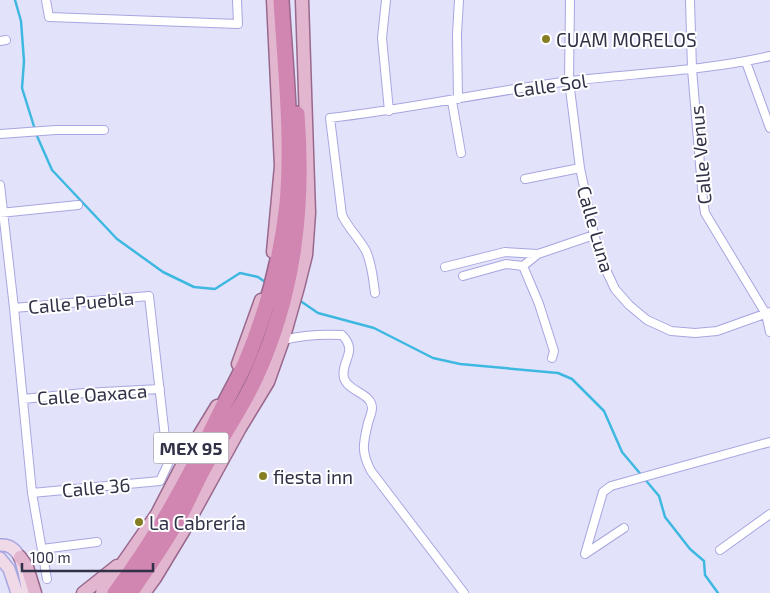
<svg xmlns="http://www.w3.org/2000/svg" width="770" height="593" viewBox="0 0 770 593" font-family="'Exo 2',sans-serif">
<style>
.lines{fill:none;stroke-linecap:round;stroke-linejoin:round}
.stream{stroke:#3fb8e1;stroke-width:2.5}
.street-casing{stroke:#a7a6e0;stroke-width:10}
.secondary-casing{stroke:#a7a6e0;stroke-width:14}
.primary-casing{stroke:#99688c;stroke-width:15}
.highway-casing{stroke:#99688c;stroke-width:18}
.street{stroke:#fff;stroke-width:8}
.secondary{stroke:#f1dae8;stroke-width:11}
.primary{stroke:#e3b6d0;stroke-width:12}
.highway{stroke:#d185b1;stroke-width:15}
.poi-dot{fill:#857e24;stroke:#fff;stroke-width:2}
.labels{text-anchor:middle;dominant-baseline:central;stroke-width:4;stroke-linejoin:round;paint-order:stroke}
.shield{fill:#fff;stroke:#6f6f7f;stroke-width:1}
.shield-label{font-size:18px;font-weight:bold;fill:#313148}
.poi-label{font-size:19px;fill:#313148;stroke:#fff;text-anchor:start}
.street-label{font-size:19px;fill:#313148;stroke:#fff}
</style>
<rect width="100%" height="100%" fill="#e2e3fb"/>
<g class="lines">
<path class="stream" d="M 15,0 L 21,21 L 24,61 L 22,88 L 37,136 L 52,170 L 117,239 L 163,272 L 194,287 L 215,289 L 240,273 L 258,277 L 268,284
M 299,300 L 318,313 L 374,328 L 433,358 L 460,364 L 558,373 L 572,379 L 604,411 L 622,452 L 659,496 L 665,517 L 690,549 L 704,561 L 705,575 L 718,593"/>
<g class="street-casing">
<path id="street" d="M 46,0 L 49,17 L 238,24 L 237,0
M 386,0 L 382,38 L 389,111
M 570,0 L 569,81 L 580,168 L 594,235 L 606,270 L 615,289 L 629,305 L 647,320 L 671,331 L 695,333 L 717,331 L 770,312
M 690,0 L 692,69 L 703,200 L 705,213 L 766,314 L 770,332
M 0,41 L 6,40
M 746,62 L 770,128
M 458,99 L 457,34 L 459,0
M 452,101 L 461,153
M 0,134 L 56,130 L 104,130
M 525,179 L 580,168
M 0,185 L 14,308 L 32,493 L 47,579
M 0,213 L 78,205
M 538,254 L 523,266 L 539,304 L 554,351 L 552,358
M 445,267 L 505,252 L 538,254 L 594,235
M 463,276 L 506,264 L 523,266
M 375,293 C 373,278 372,264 366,251 C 359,238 348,228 342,215 L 330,118 C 410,109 490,91 570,81 C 637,73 704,71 770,56
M 14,308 L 149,296 L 168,464 L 160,481 L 32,493
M 283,340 C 303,335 322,334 342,335 C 359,352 340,361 344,378 C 348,392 372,393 372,408 C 372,413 369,419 368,423 C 363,444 361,452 371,471 L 464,593
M 23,399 L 84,393 L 160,389
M 624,528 L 585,554 L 603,492 L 611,486 L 770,442
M 42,549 L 97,542
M 720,550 L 770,514"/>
</g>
<g class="secondary-casing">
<path id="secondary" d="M 0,545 C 24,543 24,577 28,593
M 0,558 L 9,569 L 17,593"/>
</g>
<g class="primary-casing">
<path id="primary" d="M 273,252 L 281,166 L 273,0
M 238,364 L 261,300
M 20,557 L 27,567 L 35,593
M 83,593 L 117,566
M 102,593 L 157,514 L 189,452 L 217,406
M 144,593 L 155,578 L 184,530 L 240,428 L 268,382 L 283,340 L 298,287 L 306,255 L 309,213 L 302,0"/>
</g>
<g class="highway-casing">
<path id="highway" d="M 115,593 C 155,540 188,481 216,421 C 225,402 236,383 245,364 C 267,312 281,259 287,204 C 293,137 285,67 281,0
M 130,593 C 145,571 161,549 174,526 C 186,507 194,486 205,466 C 222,436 242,408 256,377 C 295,292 304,205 297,114"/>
</g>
<use href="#street" class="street"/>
<use href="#secondary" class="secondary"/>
<use href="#primary" class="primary"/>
<use href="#highway" class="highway"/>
</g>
<g class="poi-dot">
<circle cx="546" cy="39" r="5"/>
<circle cx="263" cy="476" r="5"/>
<circle cx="139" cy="522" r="5"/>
</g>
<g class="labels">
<rect class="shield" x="153.5" y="432.5" width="75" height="31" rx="4"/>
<g class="shield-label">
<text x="191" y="448">MEX 95</text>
</g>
<g class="poi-label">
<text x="556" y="39">CUAM MORELOS</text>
<text x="273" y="476">fiesta inn</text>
<text x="149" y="522">La Cabrería</text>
</g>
<g class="street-label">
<text transform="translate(550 85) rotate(-8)">Calle Sol</text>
<text transform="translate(700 155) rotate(-95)">Calle Venus</text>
<text transform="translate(596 229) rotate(74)">Calle Luna</text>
<text transform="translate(81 302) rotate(-5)">Calle Puebla</text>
<text transform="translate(92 394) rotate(-4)">Calle Oaxaca</text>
<text transform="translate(96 487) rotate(-5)">Calle 36</text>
</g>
</g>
<path d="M22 563v8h131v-8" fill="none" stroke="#313148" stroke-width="2.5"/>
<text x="30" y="563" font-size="15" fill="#313148" stroke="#ffffff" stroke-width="4" paint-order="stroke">100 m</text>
</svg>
